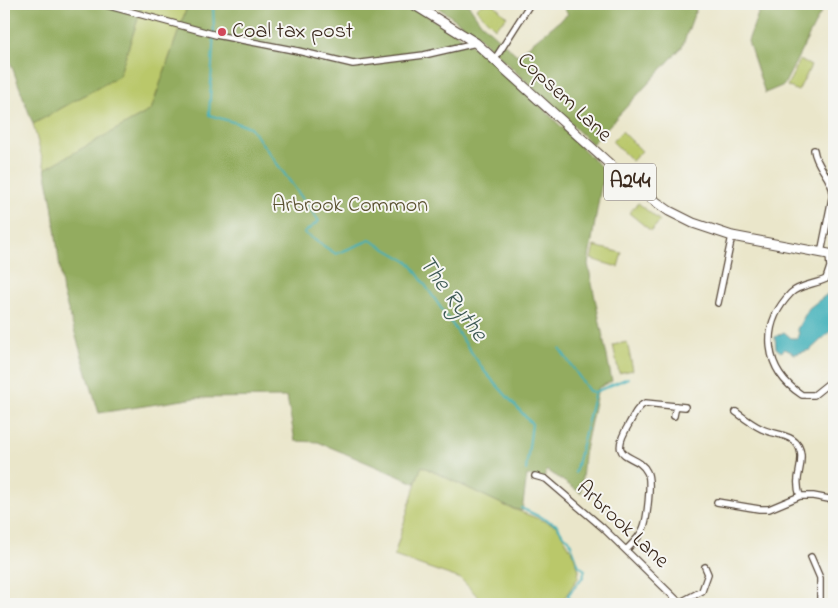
<svg xmlns="http://www.w3.org/2000/svg" width="838" height="608" viewBox="0 0 838 608" font-family="'Indie Flower',sans-serif">
<style>
.green{fill:#bac86a;stroke:#7a7944}
.forest{fill:#93ac5e;stroke:#676b3e}
.water{fill:#40b0b9;stroke:#3e6d6c}
.lines{fill:none;stroke-linecap:round;stroke-linejoin:round}
.stream{stroke:#40b0b9;stroke-width:2}
.street-casing{stroke:#554638;stroke-width:8}
.primary-casing{stroke:#554638;stroke-width:11}
.street{stroke:#fff;stroke-width:5.5}
.primary{stroke:#fff;stroke-width:9}
.poi-dot{fill:#d1495b;stroke:#f6f6f2;stroke-width:2}
.labels{text-anchor:middle;dominant-baseline:central;stroke-width:4;stroke-linejoin:round;paint-order:stroke}
.shield{fill:#f6f6f2;stroke:#73675e;stroke-width:1}
.shield-label{font-size:21px;font-weight:bold;fill:#3b2a1e}
.poi-label{font-size:22px;fill:#3b2a1e;stroke:#f6f6f2;text-anchor:start}
.street-label{font-size:22px;fill:#3b2a1e;stroke:#f6f6f2}
.park-label{font-size:22px;fill:#5b5231;stroke:#f6f6f2}
.water-label{font-size:24px;font-style:italic;fill:#3d5954;stroke:#f6f6f2}
</style>
<rect width="100%" height="100%" fill="#f6f6f2"/>
<filter id="ink" filterUnits="userSpaceOnUse"><feTurbulence type="fractalNoise" baseFrequency=".02" numOctaves="2"/><feDisplacementMap in="SourceGraphic" scale="10" xChannelSelector="R" yChannelSelector="G"/><feConvolveMatrix kernelMatrix="1 2 1 2 8 2 1 2 1" color-interpolation-filters="sRGB"/></filter>
<filter id="wash" filterUnits="userSpaceOnUse"><feTurbulence type="fractalNoise" baseFrequency=".0096" numOctaves="4" result="noise"/><feDisplacementMap in="SourceGraphic" scale="20" xChannelSelector="R" yChannelSelector="G"/><feGaussianBlur stdDeviation="1.12" result="paint"/><feColorMatrix in="noise" values="0 0 0 0 0 0 0 0 0 0 0 0 0 0 0 0 0 1.4 0 .05"/><feComposite in="paint" operator="in"/></filter>
<g filter="url(#wash)">
<rect width="100%" height="100%" fill="#eae6ca"/>
<path class="green" d="M 143,4 L 188,4 L 151,110 L 45,169 L 33,124 L 119,76 Z
M 481,4 L 494,4 L 507,17 L 495,28 L 476,9 Z
M 800,60 L 811,66 L 798,91 L 787,86 Z
M 622,131 L 642,151 L 632,161 L 612,141 Z
M 638,203 L 660,221 L 651,231 L 629,213 Z
M 594,246 L 622,253 L 618,267 L 591,259 Z
M 627,342 L 633,370 L 619,373 L 613,345 Z
M 421,466 L 508,507 L 557,526 L 573,553 L 579,570 L 578,578 L 563,600 L 536,604 L 485,604 L 461,579 L 394,556 Z"/>
<path class="forest" d="M 4,4 L 143,4 L 119,76 L 33,124 L 4,45 Z
M 188,4 L 408,4 L 454,32 L 510,75 L 609,175 L 601,186 L 588,264 L 612,381 L 598,388 L 584,455 L 581,493 L 547,470 L 543,480 L 527,475 L 522,511 L 508,507 L 422,466 L 415,483 L 318,442 L 295,441 L 287,397 L 196,398 L 99,413 L 63,293 L 52,204 L 45,169 L 151,110 Z
M 433,4 L 468,4 L 481,23 L 517,55 L 568,14 L 561,4 L 698,4 L 682,47 L 592,144 L 477,35 Z
M 740,4 L 825,4 L 784,85 L 765,93 L 748,41 L 760,8 Z"/>
<path class="water" d="M 834,289 L 834,327 L 832,330 L 810,350 L 795,354 L 785,349 L 781,352 L 776,348 L 775,337 L 784,332 L 791,338 L 797,338 L 799,333 L 797,329 L 809,308 Z"/>
<g class="lines">
<path class="stream" d="M 213,4 L 214,31 L 209,115 L 250,127 L 319,221 L 304,233 L 336,254 L 370,240 L 410,263 L 485,372 L 532,424 L 526,470
M 560,349 L 589,391 L 595,392 L 628,378
M 575,473 L 595,392
M 521,508 L 557,525 L 563,535 L 569,539 L 579,566 L 585,570 L 583,577 L 568,595 L 572,604"/>
</g>
</g>
<g filter="url(#ink)">
<g class="lines">
<g class="street-casing">
<path id="street" d="M 102,4 L 216,35 L 298,51 L 353,64 L 424,55 L 476,43
M 495,59 L 530,4
M 814,150 C 816,167 832,177 833,193 L 821,253
M 829,254 L 830,267 L 826,279 C 816,284 799,285 791,293 C 759,326 764,370 802,395 L 814,395 L 834,379
M 718,303 L 732,236
M 674,416 L 676,406
M 535,476 L 546,479 L 602,527 L 681,604
M 800,496 L 813,496 L 834,500
M 717,502 L 759,509 L 769,509 L 800,496 C 794,477 802,471 801,455 C 799,433 776,436 762,429 C 753,425 744,418 736,412
M 626,550 C 632,544 640,537 643,529 C 647,521 652,480 647,472 C 637,451 605,464 629,424 C 633,417 637,407 645,403 L 685,407
M 811,557 L 820,578 L 820,604
M 679,603 L 702,591 L 708,574 L 705,567"/>
</g>
<g class="primary-casing">
<path id="primary" d="M 413,4 L 476,43 L 635,187 L 669,211 L 693,223 L 732,236 L 834,255"/>
</g>
<use href="#street" class="street"/>
<use href="#primary" class="primary"/>
</g>
</g>
<circle class="poi-dot" cx="222" cy="32" r="5"/>
<g class="labels">
<rect class="shield" x="604" y="163.5" width="52" height="37" rx="4"/>
<g class="shield-label">
<text x="630" y="182">A244</text>
</g>
<g class="poi-label">
<text x="232" y="32">Coal tax post</text>
</g>
<g class="street-label">
<text transform="translate(564 98) rotate(43)">Copsem Lane</text>
<text transform="translate(622 525) rotate(43)">Arbrook Lane</text>
</g>
<g class="park-label">
<text x="350" y="206">Arbrook Common</text>
</g>
<g class="water-label">
<text transform="translate(452 299) rotate(54)">The Rythe</text>
</g>
</g>
<rect width="838" height="608" fill="none" stroke="#f6f6f2" stroke-width="20"/>
</svg>
